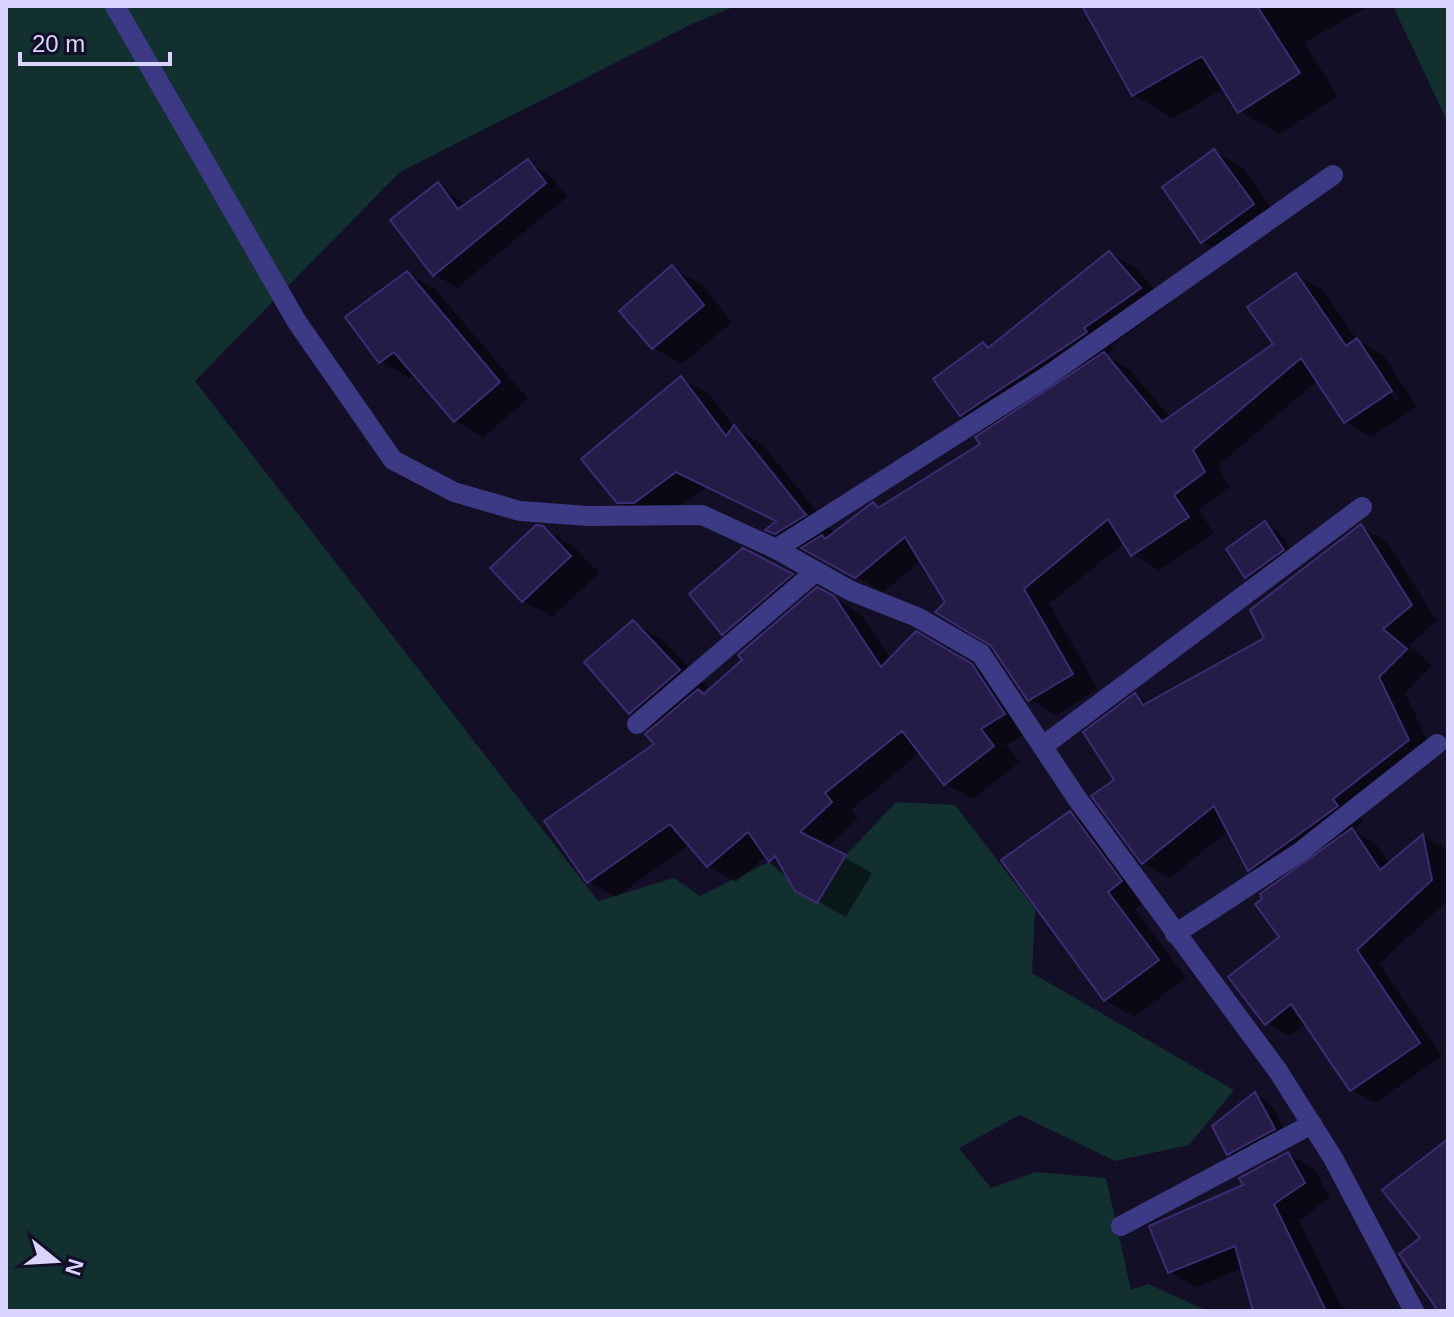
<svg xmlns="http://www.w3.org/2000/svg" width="1454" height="1317" viewBox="0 0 1454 1317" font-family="Helvetica,sans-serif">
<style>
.green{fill:#12302f}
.shadow{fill:#0007;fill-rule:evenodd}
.building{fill:#241b47;stroke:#3b2d73;stroke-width:2}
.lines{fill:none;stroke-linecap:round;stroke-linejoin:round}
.lane{stroke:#3d3a85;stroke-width:20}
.street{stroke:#3d3a85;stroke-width:20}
</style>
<rect width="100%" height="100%" fill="#130f26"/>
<path class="green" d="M 6,6 L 736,6 L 692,24 L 400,172 L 195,381 L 598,901 L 674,878 L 700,896 L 769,862 L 817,903 L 846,855 L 896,802 L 955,805 L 1035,909 L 1032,973 L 1234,1090 L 1189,1145 L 1115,1161 L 1020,1115 L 959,1148 L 991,1188 L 1036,1172 L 1106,1178 L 1131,1290 L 1148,1284 L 1208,1311 L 6,1311 Z
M 1393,6 L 1448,6 L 1448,123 Z"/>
<path class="shadow" d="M 1105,6 L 1367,6 L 1367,7 L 1304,43 L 1338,96 L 1279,134 L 1240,111 L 1225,88 L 1173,118 L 1133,95 Z
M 1214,151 L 1243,168 L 1281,221 L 1231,258 L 1203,241 Z
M 528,162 L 550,175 L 567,197 L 457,288 L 435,275 L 393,220 L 438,185 L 466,205 Z
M 1109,253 L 1138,270 L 1168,305 L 1111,345 L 1114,349 L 1105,355 L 1130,370 L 1171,419 L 1276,344 L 1296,275 L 1323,290 L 1357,340 L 1384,356 L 1417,407 L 1371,437 L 1345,422 L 1318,380 L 1218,466 L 1230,487 L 1199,510 L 1214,533 L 1159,570 L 1133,554 L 1125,542 L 1049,604 L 1098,689 L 1056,715 L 1029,699 L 993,645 L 948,602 L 922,560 L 883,592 L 769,529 L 777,522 L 706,487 L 664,518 L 647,518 L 618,501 L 681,378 L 710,395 L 735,428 L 762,444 L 835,534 L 873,505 L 881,509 L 983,445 L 989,431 L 961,415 L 984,344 L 991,348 ZM 1367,353 L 1399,399 L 1396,401 L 1365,354 ZM 752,451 L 757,451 L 813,521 L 810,524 Z
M 672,268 L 701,284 L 732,322 L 682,364 L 654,348 L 622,311 Z
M 407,273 L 436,290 L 528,399 L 483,437 L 455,421 L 415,373 L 409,378 L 381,361 Z
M 1265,524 L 1279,532 L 1296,558 L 1261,585 L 1247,577 Z
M 1361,527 L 1387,542 L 1437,621 L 1409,645 L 1432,665 L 1405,693 L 1435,756 L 1359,814 L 1363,822 L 1352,830 L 1375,843 L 1390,865 L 1423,836 L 1446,849 L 1448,859 L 1448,900 L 1379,964 L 1442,1056 L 1375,1103 L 1352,1090 L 1306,1024 L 1290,1036 L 1267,1023 L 1282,937 L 1276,885 L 1249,869 L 1229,830 L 1170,878 L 1143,863 L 1116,780 L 1135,696 L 1149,704 L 1266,639 Z
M 542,528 L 572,545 L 599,573 L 552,617 L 524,601 L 493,568 Z
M 744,551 L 811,586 L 743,645 L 723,633 Z
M 818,589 L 861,614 L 891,659 L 916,634 L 999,682 L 1032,730 L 1006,745 L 1020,762 L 973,799 L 946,784 L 921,752 L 851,810 L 858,818 L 827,848 L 872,873 L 846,917 L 796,889 L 784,868 L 767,855 L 736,882 L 708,866 L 690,844 L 616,897 L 589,882 L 657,744 L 656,728 L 630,713 L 633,623 L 662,639 L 708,687 L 701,693 L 705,695 Z
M 1070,813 L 1099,830 L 1149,898 L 1135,909 L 1186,978 L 1134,1017 L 1105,1000 Z
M 1256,1095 L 1270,1103 L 1288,1137 L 1243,1161 L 1228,1153 Z
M 1288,1154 L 1314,1169 L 1330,1198 L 1299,1220 L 1341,1306 L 1350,1311 L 1255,1311 L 1243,1268 L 1196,1287 L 1170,1272 L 1246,1186 Z"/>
<path class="building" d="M 1082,6 L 1257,6 L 1300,73 L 1238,113 L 1202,56 L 1132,96 Z
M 1214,149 L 1254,204 L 1201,243 L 1162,187 Z
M 528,159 L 546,183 L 433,276 L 390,220 L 438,182 L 458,209 Z
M 1109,251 L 1141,288 L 1084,328 L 1087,332 L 960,416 L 933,379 L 983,342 L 988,348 Z
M 672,265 L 704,305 L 652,349 L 619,311 Z
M 407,271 L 500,382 L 454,422 L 394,352 L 379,363 L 345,317 Z
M 1296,273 L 1346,346 L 1357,338 L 1392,391 L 1344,423 L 1301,358 L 1193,450 L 1205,472 L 1174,495 L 1189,517 L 1131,556 L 1108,519 L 1024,589 L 1073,674 L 1028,701 L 991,646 L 935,612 L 945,602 L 905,537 L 855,578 L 801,548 L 822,535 L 825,539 L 873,502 L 878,508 L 980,444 L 975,437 L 1104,352 L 1162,422 L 1273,344 L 1247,307 Z
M 681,376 L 726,436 L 734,425 L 806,515 L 775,534 L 765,530 L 776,521 L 676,472 L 634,503 L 617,503 L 581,459 Z
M 1265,521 L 1284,550 L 1245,578 L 1226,549 Z
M 1361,524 L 1412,605 L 1383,629 L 1407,649 L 1379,677 L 1409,740 L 1333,799 L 1338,806 L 1248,871 L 1214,806 L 1142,864 L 1091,796 L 1114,780 L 1083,732 L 1135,693 L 1143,705 L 1264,638 L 1250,610 Z
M 536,525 L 543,526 L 571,556 L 522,602 L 490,568 Z
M 743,548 L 793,574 L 722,635 L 689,594 Z
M 817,587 L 834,596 L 881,667 L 916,631 L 972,664 L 1005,714 L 981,729 L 994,746 L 944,785 L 902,731 L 825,793 L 832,802 L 800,832 L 846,855 L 817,903 L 795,891 L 775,856 L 769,862 L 748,832 L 707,867 L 670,824 L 587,883 L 544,821 L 654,744 L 645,734 L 698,689 L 704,694 L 742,660 L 738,655 Z
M 633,620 L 680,670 L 629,714 L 584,662 Z
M 1070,811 L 1122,881 L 1108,892 L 1159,960 L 1104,1001 L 1001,860 Z
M 1352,828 L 1380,870 L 1423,834 L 1432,880 L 1357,950 L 1420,1043 L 1350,1091 L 1291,1004 L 1265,1025 L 1228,977 L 1279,937 L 1255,904 L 1262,899 L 1260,894 Z
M 1255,1092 L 1275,1129 L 1227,1155 L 1212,1126 Z
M 1448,1139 L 1448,1311 L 1438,1311 L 1399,1254 L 1420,1238 L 1382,1190 Z
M 1288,1152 L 1305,1183 L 1274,1204 L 1326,1311 L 1253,1311 L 1235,1246 L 1168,1273 L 1149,1226 L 1243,1185 L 1239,1178 Z"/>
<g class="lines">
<path class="lane" d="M 776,549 L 1046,377 L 1333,175
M 637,724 L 815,572
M 1043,746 L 1362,507
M 1175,934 L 1300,852 L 1437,744
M 1121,1226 L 1312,1124"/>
<path class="street" d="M 115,6 L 297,322 L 393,460 L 454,492 L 520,511 L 588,516 L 702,515 L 776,549 L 851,591 L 917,617 L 981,654 L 1076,797 L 1278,1071 L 1333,1158 L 1414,1311"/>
</g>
<rect width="1454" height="1317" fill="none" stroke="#d9d4ff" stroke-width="16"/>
<g transform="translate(56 1261) rotate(108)" stroke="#130f26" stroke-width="6" paint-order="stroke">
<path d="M0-6L14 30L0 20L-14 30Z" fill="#d9d4ff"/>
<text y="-12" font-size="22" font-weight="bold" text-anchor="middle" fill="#d9d4ff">N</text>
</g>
<path d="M20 52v12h150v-12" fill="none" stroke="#d9d4ff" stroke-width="4"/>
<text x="32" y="52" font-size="24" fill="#d9d4ff" stroke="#130f26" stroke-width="6" paint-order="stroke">20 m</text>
</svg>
